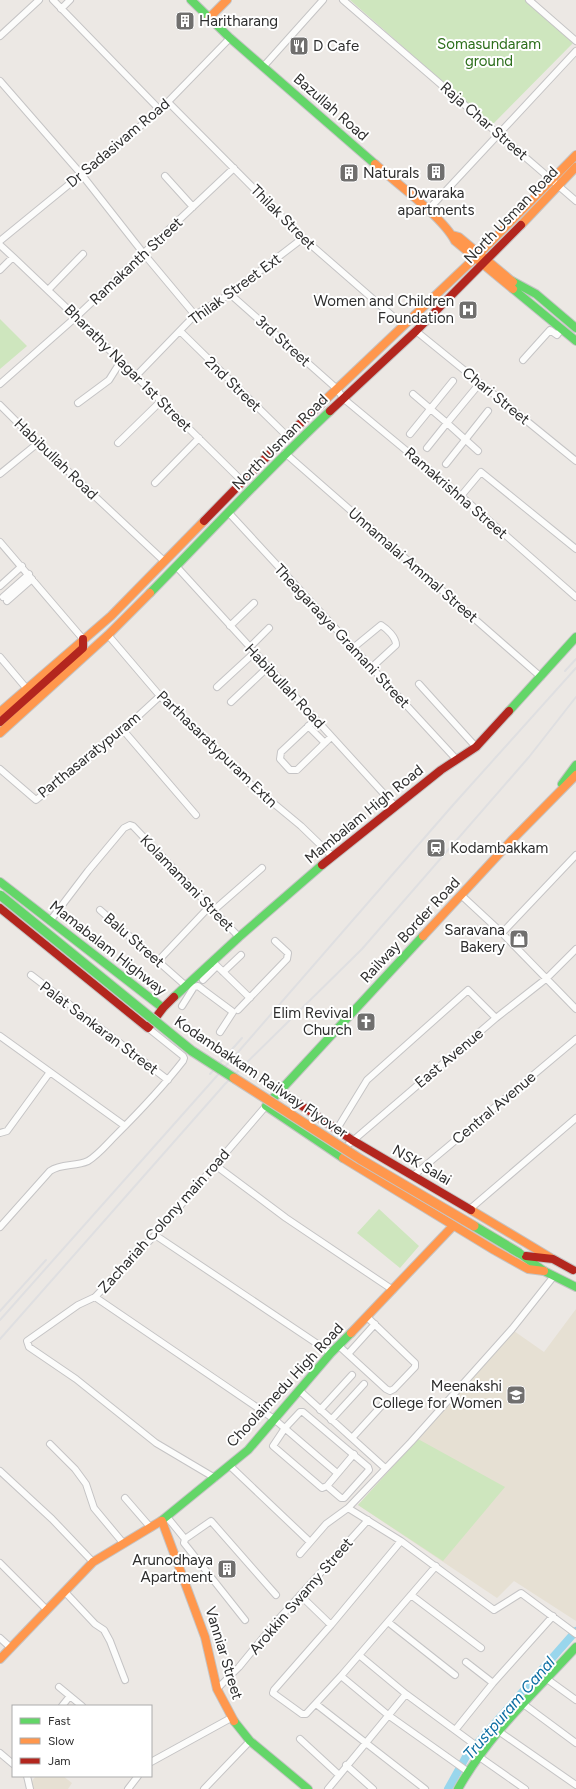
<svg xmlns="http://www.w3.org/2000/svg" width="576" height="1789" viewBox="0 0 576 1789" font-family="Figtree,sans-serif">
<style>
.education{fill:#e6e0d3}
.green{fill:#cee6be}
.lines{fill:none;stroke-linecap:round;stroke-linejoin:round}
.canal{stroke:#99d6ec;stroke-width:8}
.street-casing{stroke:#c5c4c5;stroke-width:8}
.fast-casing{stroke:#c5c4c5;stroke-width:10}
.slow-casing{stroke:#c5c4c5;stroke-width:10}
.jam-casing{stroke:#c5c4c5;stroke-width:10}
.street{stroke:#fcfcfb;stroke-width:6}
.fast{stroke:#63d668;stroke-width:8}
.slow{stroke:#ff974d;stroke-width:8}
.jam{stroke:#b3261e;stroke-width:8}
.rail{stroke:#dfdfe1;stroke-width:2}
.fast-bridge-casing{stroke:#c6c5c4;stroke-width:11;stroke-linecap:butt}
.slow-bridge-casing{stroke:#c6c5c4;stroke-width:11;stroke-linecap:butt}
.fast-bridge{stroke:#63d668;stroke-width:9}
.slow-bridge{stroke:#ff974d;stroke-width:9}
.labels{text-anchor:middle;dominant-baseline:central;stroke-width:4;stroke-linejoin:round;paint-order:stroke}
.poi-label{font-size:15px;fill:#2e2e2e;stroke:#fff;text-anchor:end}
.park-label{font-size:15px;fill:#2c6e1b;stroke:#fff}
.street-label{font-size:15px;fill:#2e2e2e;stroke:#fff}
.water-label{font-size:16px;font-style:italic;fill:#0d6fa3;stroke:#fff}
</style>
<rect width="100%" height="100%" fill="#ece8e4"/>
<path class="education" d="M 576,1309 L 576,1621 L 514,1581 L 497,1598 L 358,1505 L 514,1331 L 544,1352 Z
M 36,1776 L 63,1776 L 72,1783 L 68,1789 L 26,1789 Z"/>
<path class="green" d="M 350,0 L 527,0 L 575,41 L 492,125 Z
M 0,319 L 27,346 L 0,369 Z
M 379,1209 L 419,1246 L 400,1268 L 357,1233 Z
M 418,1439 L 505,1487 L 443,1561 L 358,1505 Z"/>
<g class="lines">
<path class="canal" d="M 448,1789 L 467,1755 L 576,1631"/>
<g class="street-casing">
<path id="street" d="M 53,0 L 160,110
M 343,0 L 576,201
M 529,0 L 576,41
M 61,9 L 70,0
M 0,36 L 39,0
M 263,67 L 323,0
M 0,81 L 82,175 L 144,254 L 195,315
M 168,102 L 303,238 L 404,326
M 165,176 L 193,207
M 428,210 L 576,51
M 0,241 L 160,110 L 230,38
M 0,245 L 13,257 L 0,270
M 13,257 L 76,317 L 242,481
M 48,290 L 83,254
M 230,294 L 336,388 L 344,399 L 461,496 L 576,597
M 180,331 L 287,436
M 416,331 L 576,461
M 523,360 L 550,330 L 557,335 L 560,331
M 136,376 L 195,315 L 230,294 L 303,238
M 0,384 L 76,317 L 234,168
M 413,394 L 447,423 L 480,383
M 78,403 L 109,380 L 121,361
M 0,405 L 38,443 L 164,561
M 410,434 L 453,381
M 118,443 L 161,401
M 427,448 L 447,423 L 478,451
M 285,453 L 541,677
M 446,464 L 488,411
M 0,474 L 38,443
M 155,483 L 199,438
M 461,496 L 481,472 L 576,549
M 229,513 L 456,759
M 0,542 L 83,639
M 176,566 L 395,806
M 0,586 L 22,566
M 3,597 L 29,574
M 7,601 L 32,579
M 230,626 L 254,603
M 108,635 L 160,696 L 248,782 L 301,826 L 332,856
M 249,648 L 269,628
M 353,648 L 381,625 C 387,629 396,637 396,645 L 371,668
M 0,657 L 27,689
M 419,684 L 476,747
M 217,687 L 254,653
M 231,702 L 267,668
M 315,720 L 281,752 L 280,759 L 290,770 L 297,770 L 331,737
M 308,726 L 325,743
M 123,730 L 196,815
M 0,769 L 36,800 L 123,730 L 160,696
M 461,895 L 502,933 L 576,1009
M 100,910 L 186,986
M 214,910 L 262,868
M 50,921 L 88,871 L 124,828 L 130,825 L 133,826 L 239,937
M 502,933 L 576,855
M 158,961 L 210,906
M 213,962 L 250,998
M 223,972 L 241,955
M 31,975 L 168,1080
M 203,980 L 217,966
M 182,1006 L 194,987 L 198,986 L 233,1012 L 220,1032
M 238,1010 L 287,959 L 288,953 L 275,941
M 0,1036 L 125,1126
M 337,1129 L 367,1080 L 468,990 L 496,1018
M 0,1133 L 7,1131 L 50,1072
M 342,1150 L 496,1018 L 547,978 L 576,949
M 215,1165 L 286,1218 L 393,1290
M 413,1176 L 576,1039
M 470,1209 L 576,1118
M 0,1227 L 50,1171 C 62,1163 75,1167 88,1161 C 98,1155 107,1144 115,1136 C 139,1112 162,1088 183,1061 L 184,1058 L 183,1056 L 148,1028
M 155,1235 L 331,1353
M 95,1297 L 274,1419 L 337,1473
M 339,1346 L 386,1389 L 390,1391 L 394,1389 L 415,1367 L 415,1363 L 367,1317
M 348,1354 L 375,1324
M 300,1391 L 385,1468
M 320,1410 L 352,1375
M 300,1412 L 303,1412 L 368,1467 L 369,1470 L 344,1498 L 341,1498 L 327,1486 L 322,1488 L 273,1446 L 285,1428 Z
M 331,1420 L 364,1384
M 352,1438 L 384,1403
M 50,1444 L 75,1469 L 86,1484 L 94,1508 L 124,1544
M 229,1465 L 310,1542
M 0,1471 L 52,1519 L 93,1562
M 215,1478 L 156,1443 L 76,1379 L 29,1347 L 27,1341 L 78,1305 L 95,1297 L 155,1235 L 266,1106
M 327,1486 L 354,1454
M 125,1498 L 151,1528
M 348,1508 L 401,1541 L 494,1610 L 521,1593 L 576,1634
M 167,1517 L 185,1539
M 401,1541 L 331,1625 L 274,1690 L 273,1693 L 302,1714 L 306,1714 L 341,1676 L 436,1566
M 300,1554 L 326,1524 L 348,1508 L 411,1442 L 512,1329 L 554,1276
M 0,1563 L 47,1610
M 65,1592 L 95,1624 L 104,1630 L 110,1641 L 125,1680
M 300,1595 L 331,1625
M 411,1595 L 481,1648
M 245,1620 L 184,1543 L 185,1539 L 211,1521 L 276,1595
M 388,1622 L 455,1675
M 0,1638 L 11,1648
M 359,1655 L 406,1694 L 482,1750
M 466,1662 L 493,1683
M 341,1676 L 388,1715 L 467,1771
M 547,1679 L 576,1700
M 59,1687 L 82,1706
M 217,1689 L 239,1667 L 276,1622 L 368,1520
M 522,1703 L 576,1743
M 316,1704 L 425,1789
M 62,1706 L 70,1696
M 456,1729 L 493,1683 L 553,1616
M 497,1730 L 576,1785
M 300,1739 L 339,1775
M 0,1753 L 13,1764
M 478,1756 L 525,1789
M 151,1762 L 231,1718
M 346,1765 L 373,1789
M 27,1776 L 30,1789
M 128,1789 L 138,1776
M 204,1789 L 250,1741
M 328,1789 L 406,1694"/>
</g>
<g class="fast-casing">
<path id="fast" d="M 191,0 L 230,38 L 375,164
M 512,281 L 536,294 L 576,328
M 513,289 L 576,341
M 150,593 C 210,532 268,469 330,411
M 509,711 L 576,637
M 562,784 L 576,765
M 0,882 L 163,1008
M 174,997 L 239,937 L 322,865
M 343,1158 L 266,1106 L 423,936
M 519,1253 L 544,1271 L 576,1287
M 161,1521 L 248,1450 L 331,1353 L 351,1333
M 234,1721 L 250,1741 L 308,1789
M 458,1789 C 489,1734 534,1693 576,1647"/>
</g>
<g class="slow-casing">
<path id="slow" d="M 209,18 L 227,0
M 375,164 C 396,183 443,217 455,241 L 513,289
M 521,225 L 576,167
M 452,235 L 459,237 L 513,282
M 322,403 L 479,254 L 576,155
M 0,712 L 111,616 L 204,521
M 0,733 L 108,635 L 150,593
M 423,936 L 513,839 L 576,775
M 343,1158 L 494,1250 L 528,1269 L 544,1271
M 471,1210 L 551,1258
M 351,1333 L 453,1226
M 162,1521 L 205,1637 L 217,1689 L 234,1721
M 0,1659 L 93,1562 L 161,1521"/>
</g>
<g class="jam-casing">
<path id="jam" d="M 330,411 L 416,331 L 521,225
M 204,521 L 287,436 L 322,403
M 0,722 L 83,648 L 83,639
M 322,865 L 441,770 L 476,747 L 509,711
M 0,908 L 148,1028 L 163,1008 L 174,997
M 280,1091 L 352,1140 L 471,1210
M 526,1256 L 553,1259 L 573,1270"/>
</g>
<use href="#street" class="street"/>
<use href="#fast" class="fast"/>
<use href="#slow" class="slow"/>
<use href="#jam" class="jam"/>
<path class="rail" d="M 565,671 L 576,659
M 210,1074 L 242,1038
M 0,1311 L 46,1260
M 0,1320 L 239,1051 L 453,805 L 576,668
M 0,1339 L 225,1084 L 362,949 L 529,757 L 576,697"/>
<g class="fast-bridge-casing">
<path id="fast-bridge" d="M 0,895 L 192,1051 L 234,1078
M 474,1226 L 519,1253"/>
</g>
<g class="slow-bridge-casing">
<path id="slow-bridge" d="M 234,1078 L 360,1159 L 474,1226"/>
</g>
<use href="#fast-bridge" class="fast-bridge"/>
<use href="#slow-bridge" class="slow-bridge"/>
</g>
<defs>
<g id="building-square" transform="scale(1)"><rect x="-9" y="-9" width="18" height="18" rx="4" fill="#706f6e" stroke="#fff"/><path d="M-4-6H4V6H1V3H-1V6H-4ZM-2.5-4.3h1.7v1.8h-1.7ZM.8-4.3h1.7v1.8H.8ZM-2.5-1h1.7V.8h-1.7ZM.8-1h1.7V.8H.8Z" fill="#fff"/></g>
<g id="restaurant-square" transform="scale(1)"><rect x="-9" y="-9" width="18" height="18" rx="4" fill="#706f6e" stroke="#fff"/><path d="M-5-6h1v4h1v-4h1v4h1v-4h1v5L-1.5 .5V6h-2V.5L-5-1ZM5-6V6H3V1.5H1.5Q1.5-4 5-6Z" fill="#fff"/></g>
<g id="hospital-square" transform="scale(1)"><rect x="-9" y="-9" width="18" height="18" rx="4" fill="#706f6e" stroke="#fff"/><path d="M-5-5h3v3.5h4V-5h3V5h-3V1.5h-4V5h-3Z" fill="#fff"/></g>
<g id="station-square" transform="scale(1)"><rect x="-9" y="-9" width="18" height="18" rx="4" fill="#706f6e" stroke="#fff"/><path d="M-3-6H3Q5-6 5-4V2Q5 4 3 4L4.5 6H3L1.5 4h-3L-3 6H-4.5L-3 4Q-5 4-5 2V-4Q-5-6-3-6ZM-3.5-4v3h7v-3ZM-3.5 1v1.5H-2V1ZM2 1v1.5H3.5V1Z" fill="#fff"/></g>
<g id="shop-square" transform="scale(1)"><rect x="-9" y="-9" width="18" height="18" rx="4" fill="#706f6e" stroke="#fff"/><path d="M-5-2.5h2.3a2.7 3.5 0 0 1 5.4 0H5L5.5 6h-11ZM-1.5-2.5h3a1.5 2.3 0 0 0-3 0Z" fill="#fff"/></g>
<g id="church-square" transform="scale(1)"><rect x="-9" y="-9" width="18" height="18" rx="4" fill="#706f6e" stroke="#fff"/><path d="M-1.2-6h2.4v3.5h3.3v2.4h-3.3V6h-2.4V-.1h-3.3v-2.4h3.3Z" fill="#fff"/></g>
<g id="university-square" transform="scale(1)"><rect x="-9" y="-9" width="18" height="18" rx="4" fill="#706f6e" stroke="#fff"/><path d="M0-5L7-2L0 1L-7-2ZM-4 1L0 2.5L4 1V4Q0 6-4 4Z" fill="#fff"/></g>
</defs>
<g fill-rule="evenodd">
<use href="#building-square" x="185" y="21"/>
<use href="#restaurant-square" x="299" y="46"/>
<use href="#building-square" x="436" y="172"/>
<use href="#building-square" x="349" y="173"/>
<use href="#hospital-square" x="468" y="310"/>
<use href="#station-square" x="436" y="848"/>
<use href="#shop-square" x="519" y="939"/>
<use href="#church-square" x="366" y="1022"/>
<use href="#university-square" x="516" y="1395"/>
<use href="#building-square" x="227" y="1569"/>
</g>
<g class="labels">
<g class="poi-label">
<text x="199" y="21" text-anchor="start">Haritharang</text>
<text x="313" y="46" text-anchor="start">D Cafe</text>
<text x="363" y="173" text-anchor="start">Naturals</text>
<text x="436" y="193" text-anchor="middle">Dwaraka<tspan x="436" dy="17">apartments</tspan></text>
<text x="454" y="301">Women and Children<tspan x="454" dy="17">Foundation</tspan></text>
<text x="450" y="848" text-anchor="start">Kodambakkam</text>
<text x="505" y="930">Saravana<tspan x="505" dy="17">Bakery</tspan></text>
<text x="352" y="1013">Elim Revival<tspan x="352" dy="17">Church</tspan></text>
<text x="502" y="1386">Meenakshi<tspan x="502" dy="17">College for Women</tspan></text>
<text x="213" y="1560">Arunodhaya<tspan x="213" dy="17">Apartment</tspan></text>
</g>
<g class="park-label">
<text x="489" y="44">Somasundaram<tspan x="489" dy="17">ground</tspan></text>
</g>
<g class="street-label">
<text transform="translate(331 107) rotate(41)">Bazullah Road</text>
<text transform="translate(484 121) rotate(41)">Raja Char Street</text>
<text transform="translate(118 143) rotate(-40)">Dr Sadasivam Road</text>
<text transform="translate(511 215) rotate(-46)">North Usman Road</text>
<text transform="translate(283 217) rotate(45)">Thilak Street</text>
<text transform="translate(136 261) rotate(-43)">Ramakanth Street</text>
<text transform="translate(235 289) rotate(-36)">Thilak Street Ext</text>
<text transform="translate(283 341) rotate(42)">3rd Street</text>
<text transform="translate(128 368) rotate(45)">Bharathy Nagar 1st Street</text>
<text transform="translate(233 384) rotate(44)">2nd Street</text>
<text transform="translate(496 396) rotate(39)">Chari Street</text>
<text transform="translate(280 442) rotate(-45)">North Usman Road</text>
<text transform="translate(56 459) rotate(44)">Habibullah Road</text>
<text transform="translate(456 493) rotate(41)">Ramakrishna Street</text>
<text transform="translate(413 565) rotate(41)">Unnamalai Ammal Street</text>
<text transform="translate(342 636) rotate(47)">Theagaraaya Gramani Street</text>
<text transform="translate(285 686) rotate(47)">Habibullah Road</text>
<text transform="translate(217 749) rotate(44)">Parthasaratypuram Extn</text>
<text transform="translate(89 755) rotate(-39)">Parthasaratypuram</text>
<text transform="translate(364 814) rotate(-39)">Mambalam High Road</text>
<text transform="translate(187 883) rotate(46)">Kolamamani Street</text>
<text transform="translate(410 930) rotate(-47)">Railway Border Road</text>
<text transform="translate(134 940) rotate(41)">Balu Street</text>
<text transform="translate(108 948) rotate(38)">Mamabalam Highway</text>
<text transform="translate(99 1028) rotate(37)">Palat Sankaran Street</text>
<text transform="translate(449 1058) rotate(-40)">East Avenue</text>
<text transform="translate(261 1077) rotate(34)">Kodambakkam Railway Flyover</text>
<text transform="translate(494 1108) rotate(-40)">Central Avenue</text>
<text transform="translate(422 1165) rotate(30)">NSK Salai</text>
<text transform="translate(164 1221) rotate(-48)">Zachariah Colony main road</text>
<text transform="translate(285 1385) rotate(-47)">Choolaimedu High Road</text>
<text transform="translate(301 1596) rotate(-49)">Arokkin Swamy Street</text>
<text transform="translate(224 1653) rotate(73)">Vanniar Street</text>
</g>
<g class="water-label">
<text transform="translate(509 1708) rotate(-49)">Trustpuram Canal</text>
</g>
</g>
<rect x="12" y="1705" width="140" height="72" fill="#ffffff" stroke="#ababab"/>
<rect x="20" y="1718" width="20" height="6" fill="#63d668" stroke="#ababab"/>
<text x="48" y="1725" font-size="12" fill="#2e2e2e">Fast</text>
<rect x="20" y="1738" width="20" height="6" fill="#ff974d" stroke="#ababab"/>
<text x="48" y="1745" font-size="12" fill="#2e2e2e">Slow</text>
<rect x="20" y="1758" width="20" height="6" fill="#b3261e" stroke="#ababab"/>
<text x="48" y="1765" font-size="12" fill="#2e2e2e">Jam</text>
</svg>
